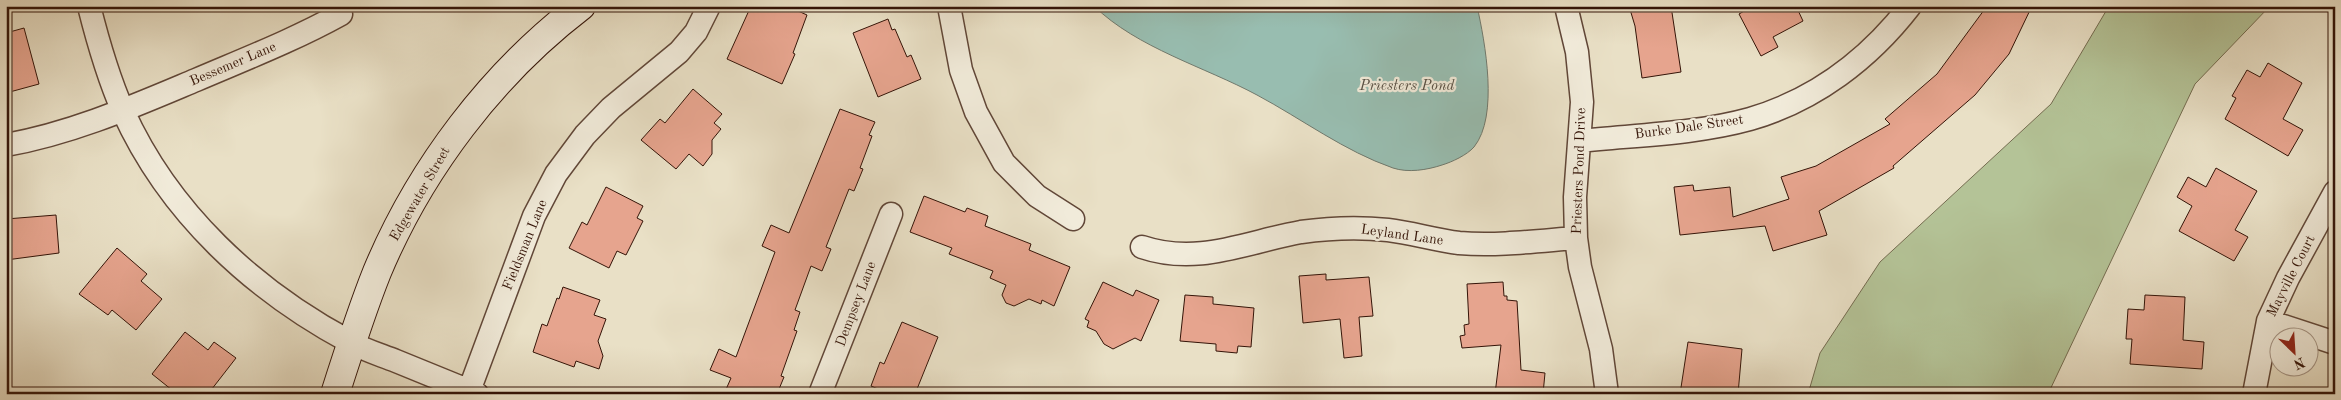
<svg xmlns="http://www.w3.org/2000/svg" width="2341" height="400" viewBox="0 0 2341 400" font-family="'Old Standard TT',serif">
<style>
.green{fill:#b4c397;stroke:#746c50}
.water{fill:#98bdb0;stroke:#70796d}
.building{fill:#e6a48e;stroke:#341408}
.lines{fill:none;stroke-linecap:round;stroke-linejoin:round}
.street-casing{stroke:#614738;stroke-width:25}
.secondary-casing{stroke:#341408;stroke-width:30}
.street{stroke:#f1ebda;stroke-width:22}
.secondary{stroke:#f1ebda;stroke-width:28}
.labels{text-anchor:middle;dominant-baseline:central;stroke-width:4.5;stroke-linejoin:round;paint-order:stroke}
.street-label{font-size:14px;fill:#341408;stroke:#f1ebda}
.water-label{font-size:15px;font-style:italic;fill:#574f43;stroke:#f1ebda}
</style>
<rect width="100%" height="100%" fill="#e9e0c6"/>
<filter id="stains"><feTurbulence type="fractalNoise" baseFrequency=".004" numOctaves="4"/><feColorMatrix values="0 0 0 0 .2 0 0 0 0 .09 0 0 0 0 .02 0 0 0 .5 -.17"/></filter>
<radialGradient id="worn" r=".72"><stop offset=".6" stop-color="#630" stop-opacity="0"/><stop offset="1" stop-color="#630" stop-opacity=".3"/></radialGradient>
<path class="green" d="M 2109,6 L 2270,6 L 2195,84 L 2048,394 L 1808,394 L 1820,353 L 1880,262 L 2051,104 Z"/>
<path class="water" d="M 1094,6 L 1477,6 C 1485,42 1499,116 1474,147 C 1467,155 1452,162 1442,165 C 1427,170 1408,173 1393,168 C 1344,151 1302,119 1257,95 C 1205,67 1137,48 1094,6 Z"/>
<path class="building" d="M 751,6 L 787,6 L 807,15 L 793,53 L 795,54 L 782,84 L 727,59 Z
M 1629,6 L 1671,6 L 1681,72 L 1642,78 L 1635,26 Z
M 1753,6 L 1796,6 L 1803,21 L 1773,37 L 1778,47 L 1761,56 L 1739,14 Z
M 1987,6 L 2032,6 L 2009,54 L 1975,95 L 1893,166 L 1894,168 L 1819,211 L 1827,235 L 1773,251 L 1765,226 L 1680,235 L 1674,187 L 1693,185 L 1694,191 L 1730,187 L 1733,217 L 1789,199 L 1781,177 L 1816,166 L 1890,124 L 1885,119 L 1937,74 Z
M 888,19 L 892,30 L 895,29 L 907,57 L 911,55 L 921,79 L 878,97 L 853,33 Z
M 24,28 L 39,84 L 6,93 L 6,33 Z
M 2268,63 L 2302,83 L 2283,119 L 2303,130 L 2288,156 L 2225,119 L 2236,98 L 2232,96 L 2247,70 L 2260,77 Z
M 693,89 L 722,114 L 714,123 L 721,129 L 712,140 L 712,154 L 703,166 L 689,154 L 676,169 L 641,140 L 660,119 L 665,123 Z
M 840,109 L 875,122 L 869,135 L 872,136 L 860,168 L 863,169 L 854,191 L 849,189 L 826,247 L 831,249 L 822,271 L 811,266 L 795,310 L 800,312 L 794,330 L 797,331 L 781,376 L 784,377 L 777,394 L 724,394 L 731,378 L 710,370 L 719,349 L 736,357 L 775,252 L 762,246 L 771,225 L 789,233 Z
M 2216,168 L 2257,191 L 2235,230 L 2248,237 L 2234,261 L 2179,231 L 2192,206 L 2177,197 L 2188,177 L 2206,187 Z
M 606,187 L 643,206 L 637,218 L 643,221 L 626,255 L 617,251 L 609,268 L 569,248 L 582,222 L 587,225 Z
M 924,196 L 965,212 L 967,208 L 988,216 L 985,226 L 1031,244 L 1029,250 L 1070,267 L 1054,306 L 1042,300 L 1041,304 L 1029,299 L 1014,306 L 1006,303 L 1002,295 L 1006,285 L 990,278 L 993,271 L 949,254 L 952,248 L 910,232 Z
M 56,215 L 59,253 L 6,260 L 6,219 Z
M 117,248 L 147,274 L 141,281 L 162,299 L 136,330 L 112,310 L 108,315 L 79,294 Z
M 1326,274 L 1326,280 L 1369,277 L 1373,316 L 1359,317 L 1362,356 L 1344,358 L 1340,319 L 1303,323 L 1299,276 Z
M 1103,282 L 1133,296 L 1136,290 L 1159,300 L 1141,341 L 1135,338 L 1113,349 L 1104,344 L 1096,331 L 1087,327 L 1089,321 L 1085,319 Z
M 1503,282 L 1504,296 L 1507,296 L 1507,300 L 1517,301 L 1521,370 L 1545,373 L 1543,394 L 1495,394 L 1501,345 L 1462,348 L 1460,336 L 1465,335 L 1464,325 L 1469,324 L 1467,284 Z
M 563,287 L 600,300 L 594,315 L 606,319 L 598,341 L 603,356 L 599,369 L 576,361 L 574,367 L 533,352 L 542,324 L 547,326 L 557,298 L 559,299 Z
M 1185,295 L 1213,297 L 1213,304 L 1254,308 L 1251,347 L 1238,346 L 1237,353 L 1216,351 L 1216,344 L 1180,341 Z
M 2145,295 L 2185,297 L 2183,340 L 2204,342 L 2202,369 L 2130,364 L 2132,339 L 2126,339 L 2128,309 L 2144,310 Z
M 902,322 L 938,337 L 915,394 L 890,394 L 871,386 L 880,362 L 884,364 Z
M 185,332 L 208,350 L 214,342 L 236,358 L 208,394 L 177,394 L 152,374 Z
M 1688,342 L 1742,349 L 1738,394 L 1680,394 Z"/>
<g class="lines">
<g class="street-casing">
<path id="street" d="M 89,6 C 98,42 108,77 123,111 C 169,213 253,290 350,342 C 364,350 381,355 396,361 C 423,372 450,383 477,394
M 949,6 L 961,70 L 976,112 L 1004,163 L 1037,196 L 1073,219
M 1566,6 L 1577,52 L 1582,102 L 1575,197 L 1576,238 L 1580,267 L 1601,349 L 1607,394
M 1580,141 C 1636,135 1696,134 1750,119 C 1815,100 1869,59 1910,6
M 6,145 C 73,133 134,106 196,80 C 245,59 294,40 341,14
M 1142,247 C 1198,266 1246,242 1301,232 C 1330,228 1359,227 1388,230 C 1412,233 1435,240 1459,243 C 1498,246 1537,241 1576,238
M 2268,321 L 2335,343
M 469,391 L 534,216 L 556,174 L 585,135 L 611,108 L 679,52 L 696,32 L 709,6
M 820,394 L 891,214
M 2254,394 L 2268,321 L 2288,278 L 2335,192"/>
</g>
<g class="secondary-casing">
<path id="secondary" d="M 335,394 C 348,353 361,312 377,272 C 420,169 492,74 581,6"/>
</g>
<use href="#street" class="street"/>
<use href="#secondary" class="secondary"/>
</g>
<g class="labels">
<g class="street-label">
<text transform="translate(233 64) rotate(-23)">Bessemer Lane</text>
<text transform="translate(1689 127) rotate(-8)">Burke Dale Street</text>
<text transform="translate(1579 171) rotate(-88)">Priesters Pond Drive</text>
<text transform="translate(420 194) rotate(-60)">Edgewater Street</text>
<text transform="translate(1402 235) rotate(8)">Leyland Lane</text>
<text transform="translate(525 245) rotate(-68)">Fieldsman Lane</text>
<text transform="translate(2291 276) rotate(-63)">Mayville Court</text>
<text transform="translate(856 304) rotate(-69)">Dempsey Lane</text>
</g>
<g class="water-label">
<text x="1407" y="86">Priesters Pond</text>
</g>
</g>
<rect width="2341" height="400" fill="none" stroke="#e9e0c6" stroke-width="25"/>
<rect x="8" y="8" width="2326" height="385" fill="none" stroke="#341408" stroke-width="2.5"/>
<rect x="12" y="12" width="2316" height="375" fill="none" stroke="#341408"/>
<g transform="translate(2294 352) rotate(155)"><circle r="24" fill="#f1ebda" stroke="#a59586"/>
<path d="M0-4L9 19L0 12L-9 19Z" fill="#8f2418"/>
<text y="-8" font-size="14" font-weight="bold" text-anchor="middle" fill="#341408">N</text>
</g>
<rect width="100%" height="100%" filter="url(#stains)"/>
<rect width="100%" height="100%" fill="url(#worn)"/>
</svg>
